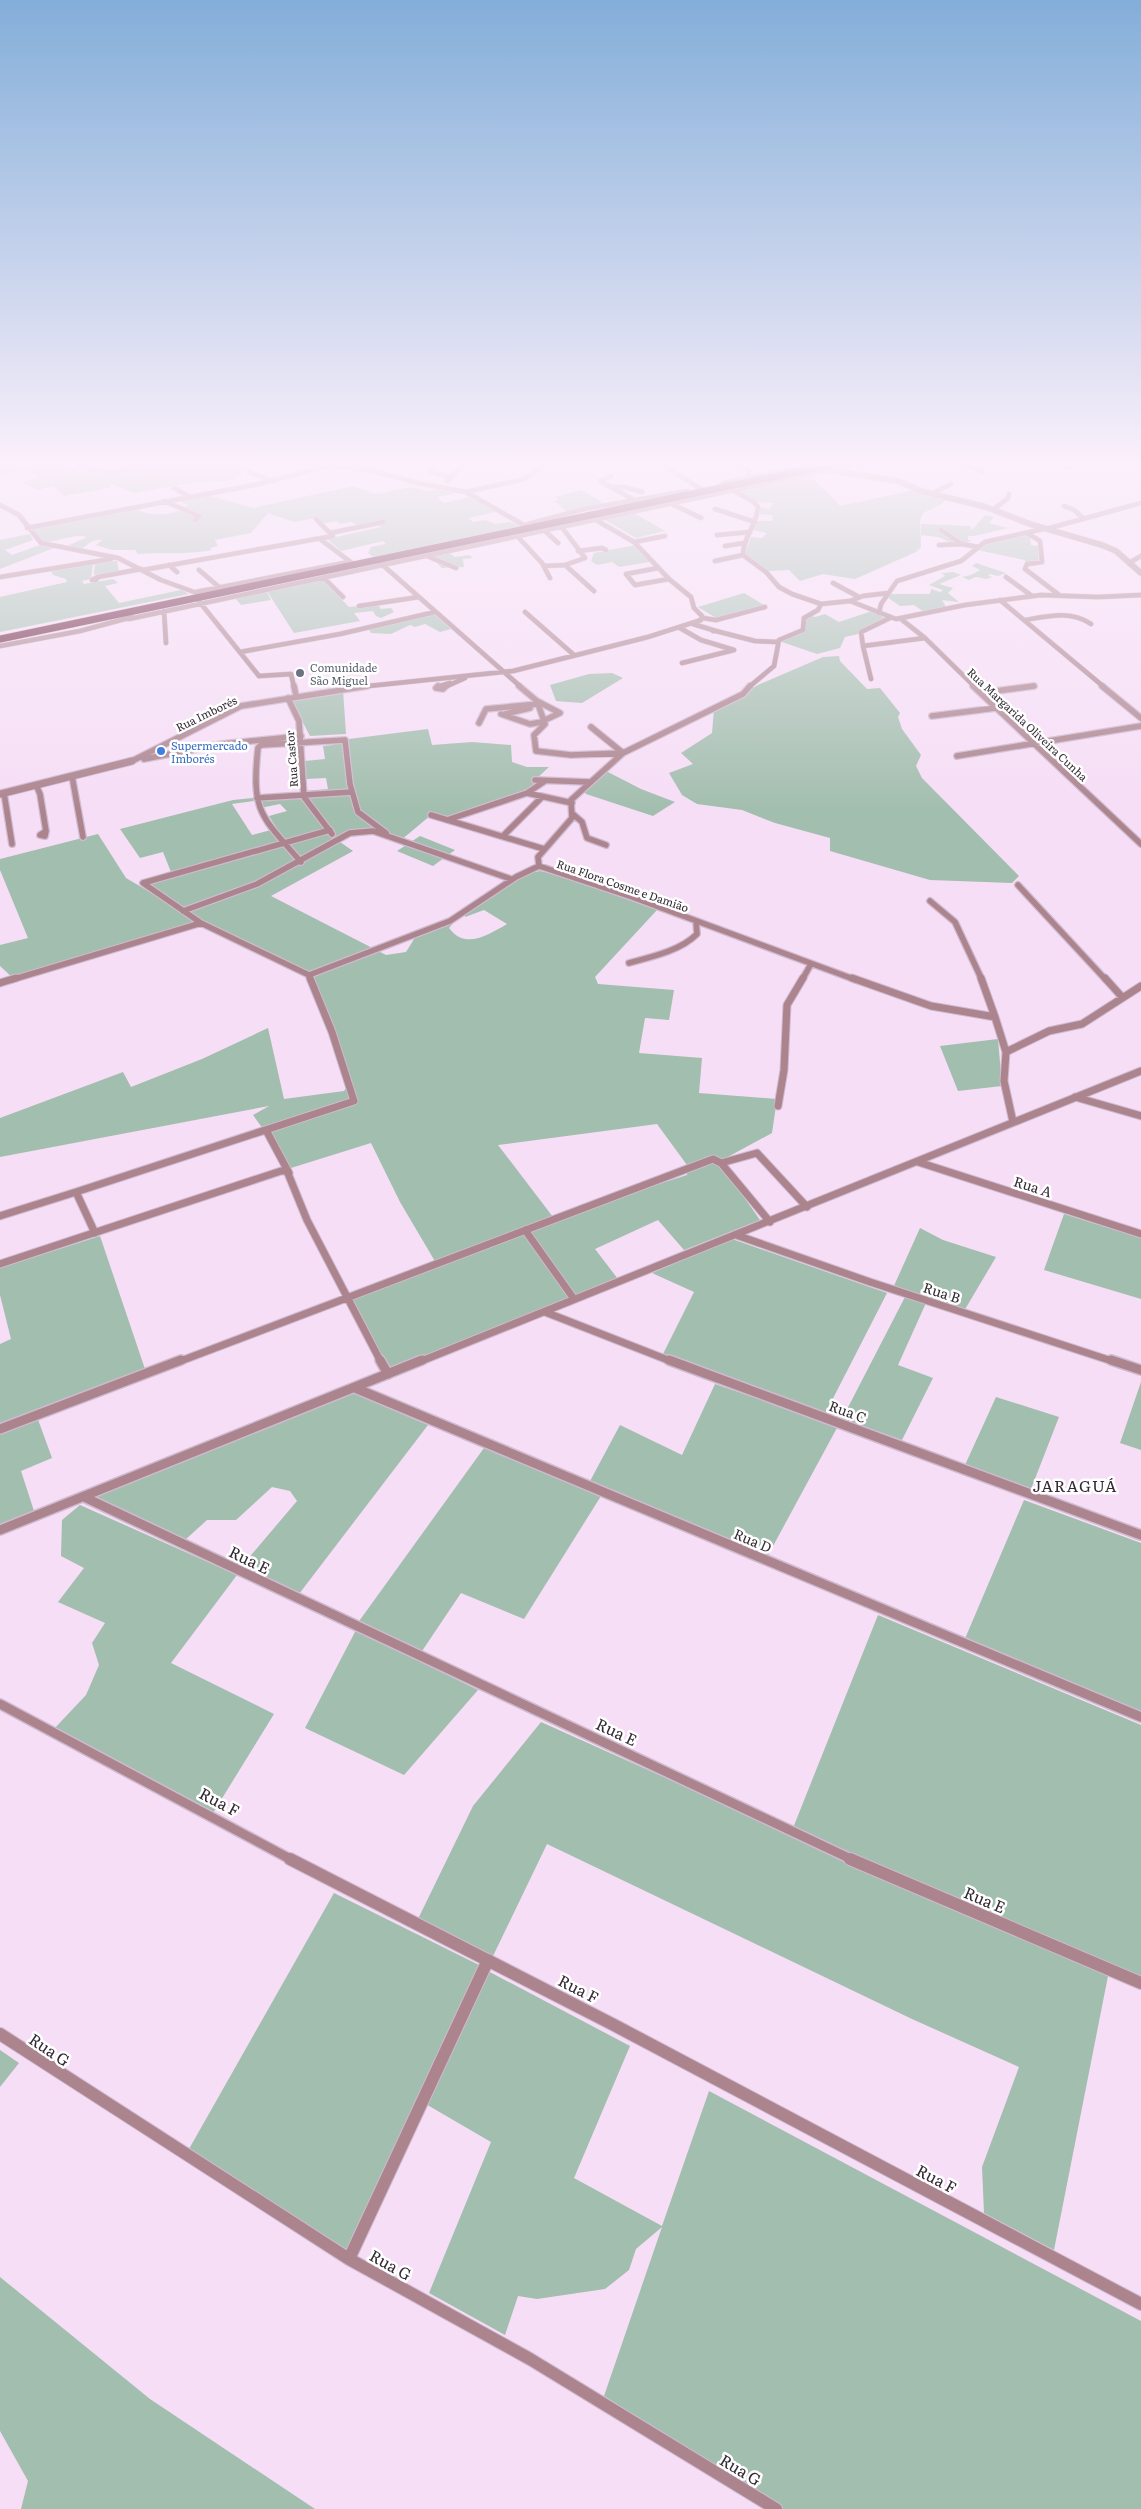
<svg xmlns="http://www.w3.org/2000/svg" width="1141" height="2509" viewBox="0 0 1141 2509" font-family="Literata,serif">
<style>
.green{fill:#a2beae}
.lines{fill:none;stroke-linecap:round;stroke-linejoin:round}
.minor-far4-casing{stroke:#cfbacf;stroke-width:5.5}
.minor-far3-casing{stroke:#cfbacf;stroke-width:8}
.minor-far2-casing{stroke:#cfbacf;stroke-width:9}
.minor-far1-casing{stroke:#cfbacf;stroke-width:12}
.minor-casing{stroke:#cfbacf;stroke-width:14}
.tertiary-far1-casing{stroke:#cfbacf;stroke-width:7}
.tertiary-casing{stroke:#cfbacf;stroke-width:9}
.trunk-casing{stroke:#cfbacf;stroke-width:8}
.minor-far4{stroke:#ab848e;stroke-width:4.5}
.minor-far3{stroke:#ab848e;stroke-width:5.5}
.minor-far2{stroke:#ab848e;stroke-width:7}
.minor-far1{stroke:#ab848e;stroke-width:9}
.minor{stroke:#ab848e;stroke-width:12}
.tertiary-far1{stroke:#ab848e;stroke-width:5.5}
.tertiary{stroke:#ab848e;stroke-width:7}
.trunk{stroke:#68203b;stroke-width:7}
.worship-dot{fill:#6b7280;stroke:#fff;stroke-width:2}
.shop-dot{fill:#3f7fe0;stroke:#fff;stroke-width:2}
.labels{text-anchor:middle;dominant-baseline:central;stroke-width:5;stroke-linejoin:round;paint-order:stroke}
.far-worship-label{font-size:11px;fill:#5b616d;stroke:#fff;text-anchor:start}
.far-street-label{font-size:11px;fill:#332a33;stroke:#fff}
.far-shop-label{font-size:11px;fill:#366cbe;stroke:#fff;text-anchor:start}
.street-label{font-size:14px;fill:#332a33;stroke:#fff}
.quarter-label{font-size:16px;letter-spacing:1px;fill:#332a33;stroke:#fff}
.near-street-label{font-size:16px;fill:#332a33;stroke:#fff}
</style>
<rect width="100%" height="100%" fill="#f6def6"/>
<path class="green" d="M 0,462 L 61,462 L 77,471 L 98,474 L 162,462 L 248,463 L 245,471 L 234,480 L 185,484 L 133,493 L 110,483 L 110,488 L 64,496 L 53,486 L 37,490 L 23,482 L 40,477 L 24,470 L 0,476 Z
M 811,476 L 840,506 L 914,490 L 945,499 L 943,503 L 923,513 L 920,520 L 921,547 L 916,552 L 855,579 L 823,574 L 800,581 L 789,570 L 768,571 L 745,554 L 751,537 L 762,538 L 767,533 L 753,530 L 758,521 L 773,521 L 772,515 L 760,514 L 760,507 L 769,509 L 774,503 L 757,502 L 737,491 Z
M 353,486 L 376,494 L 410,487 L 430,491 L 441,488 L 462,492 L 437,497 L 444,503 L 470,497 L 496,512 L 468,518 L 473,522 L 486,520 L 495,524 L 510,522 L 522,526 L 375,558 L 368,553 L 371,547 L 386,544 L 383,541 L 341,551 L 327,539 L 381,527 L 374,522 L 357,525 L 351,522 L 340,524 L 337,521 L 324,523 L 315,518 L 294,522 L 268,513 L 251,533 L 215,540 L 218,546 L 210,548 L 212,550 C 186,555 163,552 138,554 L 135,550 L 112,550 L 96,545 L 102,540 C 93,538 87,545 80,550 L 65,547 L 87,537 C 75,533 51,544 42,542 L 31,528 L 134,507 C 146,518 177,516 188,505 L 177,500 L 208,495 L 253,508 Z
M 581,490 L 607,505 L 569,513 L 554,501 L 559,500 L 555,497 Z
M 634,513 L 665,531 L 636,538 L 605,520 Z
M 985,515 L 994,517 L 989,523 L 1008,528 L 974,536 L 968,536 L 968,540 L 972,540 L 963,544 L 952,543 L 938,537 L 921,535 L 921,524 L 970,526 L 972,530 Z
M 30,534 L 33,540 L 5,550 L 12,555 L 40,545 L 54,548 L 0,569 L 0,540 Z
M 1021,535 L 1030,537 L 1031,545 L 1038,546 L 1039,563 L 1025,563 L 1025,560 L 977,550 L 985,543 Z
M 636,545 L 650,562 L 619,567 L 612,562 L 597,565 L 591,561 L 594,553 Z
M 449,553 L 455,557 L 469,555 L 473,558 L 463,559 L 464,567 L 442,568 L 430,556 Z
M 117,561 L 119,572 L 94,575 L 95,563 Z
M 93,563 L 91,579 L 82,581 L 84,584 L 113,579 L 118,583 L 105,586 L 119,603 L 181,590 L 189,594 L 0,632 L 0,597 L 67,582 L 66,579 L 53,575 L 50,569 Z
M 976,563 L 1006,573 L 998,576 L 990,574 L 988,576 L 993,577 L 986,579 L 976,577 L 969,580 L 962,577 L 971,575 L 980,570 L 972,566 Z
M 953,572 L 961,575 L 939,584 L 953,588 L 948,593 L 959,602 L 942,600 L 946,607 L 924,612 L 914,605 L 900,606 L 887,597 L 890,594 L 930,594 L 931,589 L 940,592 L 943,590 L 929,585 L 945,576 L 942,573 Z
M 322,579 L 349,607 L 378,604 L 381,609 L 391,608 L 394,612 L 381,618 L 376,616 L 373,611 L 354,613 L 360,621 L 294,633 L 267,591 Z
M 267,592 L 271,600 L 241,605 L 235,598 Z
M 744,593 L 764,605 L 718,619 L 698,607 Z
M 872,611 L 885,618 L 858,634 L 845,637 L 840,648 L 817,654 L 779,641 L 803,632 L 805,630 L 806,618 L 810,615 L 815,617 L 825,614 L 839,622 Z
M 433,613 L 451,629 L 440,632 L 425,624 L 415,627 L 410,625 L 391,634 L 371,633 L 368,628 Z
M 839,656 L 840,661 L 867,689 L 880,688 L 900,713 L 898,717 L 902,729 L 921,755 L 916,766 L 922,778 L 1019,876 L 1012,883 L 930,880 L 830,851 L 830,838 L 775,823 L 742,810 L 697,804 L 682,795 L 669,773 L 693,764 L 681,753 L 712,733 L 714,709 L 760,684 L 823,657 Z
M 612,673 L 623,678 L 582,703 L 556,701 L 550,685 L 589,674 Z
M 343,690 L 346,734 L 310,736 L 290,698 Z
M 428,729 L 432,745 L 472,742 L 511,745 L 512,762 L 527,767 L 549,767 L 535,780 L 545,781 L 526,794 L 447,820 L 431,815 L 400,841 L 373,831 L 350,833 L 254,887 L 340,842 L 353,851 L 271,896 L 386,955 L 406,952 L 416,936 L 456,920 L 449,928 C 465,950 488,935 507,924 L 484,910 L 465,917 L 465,915 L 524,874 L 540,871 L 561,876 L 657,910 L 595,977 L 598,984 L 674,990 L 669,1020 L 645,1018 L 639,1053 L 702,1058 L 699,1093 L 777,1099 L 772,1133 L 724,1159 L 716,1157 L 760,1220 L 684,1250 L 658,1220 L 595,1249 L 618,1279 L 388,1371 L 349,1300 L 643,1189 L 687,1175 L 687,1165 L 657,1124 L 498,1145 L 553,1217 L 436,1263 L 400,1202 L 371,1143 L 291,1168 L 253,1115 L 269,1106 L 0,1157 L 0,1118 L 123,1072 L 131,1087 L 202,1059 L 268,1028 L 284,1099 L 344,1091 L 350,1083 L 312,976 L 201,923 L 14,979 L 0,966 L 0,945 L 28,938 L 0,870 L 0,859 L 98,834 L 126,878 L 192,917 L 143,885 L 286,843 L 269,816 L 287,811 L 280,804 L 260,808 L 257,798 L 304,795 L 304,791 L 328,789 L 326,778 L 306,779 L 305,761 L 325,759 L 323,746 L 333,745 L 333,741 Z
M 606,771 L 641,789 L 675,802 L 653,816 L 586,794 L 584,791 Z
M 253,798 L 254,801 L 232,804 L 252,835 L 271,830 L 281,844 L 171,872 L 163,852 L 140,858 L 120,829 L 233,800 Z
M 420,836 L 455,850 L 433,866 L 397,851 Z
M 998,1039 L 1002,1086 L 958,1091 L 940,1046 Z
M 1064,1214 L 1141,1238 L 1141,1299 L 1044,1270 Z
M 920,1228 L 943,1240 L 996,1257 L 964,1311 L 893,1288 Z
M 100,1236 L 146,1372 L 36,1414 L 52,1458 L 21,1471 L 35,1514 L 0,1526 L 0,1344 L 11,1339 L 0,1295 L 0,1268 Z
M 732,1239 L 887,1293 L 825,1414 L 663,1354 L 694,1292 L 652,1273 Z
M 905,1297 L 926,1303 L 898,1365 L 933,1378 L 902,1440 L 842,1419 Z
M 1141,1382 L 1141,1450 L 1120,1443 Z
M 715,1384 L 838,1426 L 766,1559 L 589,1483 L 620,1425 L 682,1455 Z
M 353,1393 L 428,1425 L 299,1594 L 241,1567 L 297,1501 L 290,1491 L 272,1487 L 236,1520 L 207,1520 L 185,1540 L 92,1497 Z
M 996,1397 L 1059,1417 L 1031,1489 L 965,1465 Z
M 484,1448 L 601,1496 L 524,1619 L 461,1593 L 420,1654 L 357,1624 Z
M 1024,1500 L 1141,1543 L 1141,1716 L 964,1641 Z
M 80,1505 L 237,1575 L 171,1663 L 274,1714 L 213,1813 L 53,1730 L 86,1695 L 99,1665 L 92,1643 L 105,1623 L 58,1602 L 84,1568 L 61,1556 L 62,1520 Z
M 878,1615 L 1141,1725 L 1141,1980 L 793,1828 Z
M 356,1630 L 478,1690 L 404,1775 L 305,1728 Z
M 541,1722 L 1108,1976 L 1054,2250 L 984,2213 L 982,2167 L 1019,2067 L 912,2019 L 547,1844 L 493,1956 L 418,1919 L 473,1806 Z
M 334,1893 L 479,1965 L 347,2250 L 189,2149 Z
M 486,1970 L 630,2046 L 574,2178 L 662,2226 L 709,2091 L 1141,2321 L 1141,2509 L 782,2509 L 604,2396 L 662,2227 L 636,2249 L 629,2270 L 605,2289 L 537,2299 L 518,2296 L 505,2335 L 429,2293 L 491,2142 L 424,2103 Z
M 0,2050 L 19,2063 L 0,2087 Z
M 0,2277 L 150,2399 L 315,2509 L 21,2509 L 28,2481 L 0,2431 Z"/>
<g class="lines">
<g class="minor-far4-casing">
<path id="minor-far4" d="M 77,462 C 102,480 133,469 161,462
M 118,462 L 133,467
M 300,462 L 374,471 L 418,483 L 466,492 L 529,528
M 439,462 L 429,471 L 449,477
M 728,462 L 747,469 L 749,471 L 748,478
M 958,462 L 983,472
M 1059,462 L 1070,468
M 666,467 L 701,489
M 249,472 L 273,481
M 611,476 L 600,481 L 636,501
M 447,481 L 467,462
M 612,487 L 624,487 L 642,492
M 174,488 L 190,497
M 715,489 L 724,483 L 827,462
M 731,489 L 754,502 L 758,507 C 757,525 743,537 743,555 L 766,572 L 779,587 L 792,594 L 821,604 L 850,601 L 896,619 L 965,605 L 1041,595 L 1098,597 L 1141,595
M 466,492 L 524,479 L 550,462
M 931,494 L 951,484 L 949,485
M 164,501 L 199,516 L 195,520
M 670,503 L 701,518
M 0,505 L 19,515 L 41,543 L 118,558 L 161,580 L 205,596
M 1064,506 L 1074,510 L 1084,519
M 715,509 L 755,522
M 994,509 L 1008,498 L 1009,494
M 525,525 L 584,509 L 688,491
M 561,526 L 585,558 L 565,565
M 27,528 L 254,485 L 329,466
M 1046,529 L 1141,503
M 544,530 L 558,543
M 941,530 L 962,544 L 978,547
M 330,533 L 383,522
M 1027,533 L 1040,541 L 1042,562 L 1027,564 L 1025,569 L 1058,594
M 717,535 L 750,532
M 518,537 L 542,563 L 550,578
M 320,539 L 352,563
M 634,542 L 665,536
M 939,545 L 962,544
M 725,546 L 744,543
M 578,551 L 602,548 L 606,550
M 427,556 L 456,568
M 377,560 L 521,687
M 715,561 L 743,555
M 1129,563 L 1141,556
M 169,565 L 177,572
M 544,566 L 565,565 L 594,591
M 658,568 L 626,574 L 635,585 L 669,579
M 143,570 L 333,536 L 316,519
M 199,570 L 219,587
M 0,577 L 111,559
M 98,577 L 96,580 L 92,580 Z
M 98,577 L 141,569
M 1006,577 L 1032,596
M 324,578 L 343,597
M 833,583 L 859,597
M 196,592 L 349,562
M 198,600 L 259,676 L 291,674 L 294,687
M 1000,600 L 1104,687
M 850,601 L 863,596 L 888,593
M 359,606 L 419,597
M 164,611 L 166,643
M 525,612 L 574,655
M 879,613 L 881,604 L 897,581 L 961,561 L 985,542 L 1043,529
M 703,618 L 716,620 L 765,607
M 890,618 L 861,632 L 863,646 L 925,638
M 129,619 L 866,462
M 901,619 L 925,638 L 975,687
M 1025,620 C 1048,616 1071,610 1091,624
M 693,624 L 716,631 L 713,631
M 680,628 L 701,640 L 734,650 L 682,663
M 716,631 L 755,641 L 777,642
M 0,646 L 80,631 L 132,617
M 863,646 L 871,679
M 240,652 L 340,634 L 435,612
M 359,687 L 513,671 L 648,637 L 701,620 L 702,616 L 694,608 L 691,597 L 669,579 L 634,542 L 596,520
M 437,687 L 450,683
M 445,687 L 465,678
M 749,687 L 774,666 L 779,640 L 803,630 L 804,618 L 818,610 L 821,604
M 1028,687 L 1034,686"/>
</g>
<g class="minor-far3-casing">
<path id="minor-far3" d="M 294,686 L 296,696
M 438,686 L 436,688 L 443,689 L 446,686
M 519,686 L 537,701 L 545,724 L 534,735 L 536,751 L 571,755 L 623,753 L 571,800 L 572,818 L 538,857 L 539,866 L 632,897 L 856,980
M 973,686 L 1141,844
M 1102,686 L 1141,718
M 981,693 L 1034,686
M 288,698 L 299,721 L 304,797 L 332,834
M 537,701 L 560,713 L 545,720
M 501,714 L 530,724 L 542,722
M 505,714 L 530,708
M 932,716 L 996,708
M 479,723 L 486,709 L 538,704
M 591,727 L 623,753 L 743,694 L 750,686
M 957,756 L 1141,726
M 144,759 L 222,744 L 301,736
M 132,761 L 241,706 L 367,686
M 72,776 L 83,837
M 535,780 L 589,782
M 36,785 L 40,794 L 46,831
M 4,793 L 12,844
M 527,793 L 572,803
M 257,798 L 352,792
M 431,815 L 544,849
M 574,815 L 582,822 L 587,838 L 606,845
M 447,820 L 527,793 L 545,781
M 46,831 L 45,836 L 40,835 Z
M 503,836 L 542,797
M 301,862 C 261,816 251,812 258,748 L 261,745 L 345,740 L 350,784 L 358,812 L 386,833
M 1018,885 L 1106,980
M 930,901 L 955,922 L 982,980
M 183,911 L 257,884 L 350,833 L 373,831 L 511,879
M 629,963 C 651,957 680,951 697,934 L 696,921
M 309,975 L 450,921 L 516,877 L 539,866
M 11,980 L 201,923
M 311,980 L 309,975 L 201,923 L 143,883 L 330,830
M 802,980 L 811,964"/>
</g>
<g class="minor-far2-casing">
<path id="minor-far2" d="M 852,978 L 931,1006 L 995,1017 L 1006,1052 L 1004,1081 L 1013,1122
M 981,978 L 995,1017
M 1105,978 L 1122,997
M 0,983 L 16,978
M 1006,1052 L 1049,1031 L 1082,1024 L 1141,986
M 1075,1097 L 1141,1116
M 778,1106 L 784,1070 L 787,1005 L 803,978
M 266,1130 L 289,1173
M 918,1162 L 1141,1234
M 721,1163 L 757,1153 L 807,1207
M 76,1192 L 354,1101 L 332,1032 L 310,978
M 0,1216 L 76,1192 L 95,1233
M 525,1230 L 574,1299
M 736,1235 L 870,1282 L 1115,1362
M 0,1264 L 281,1171 L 287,1171 L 307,1220 L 381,1362
M 545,1312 L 673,1362
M 178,1362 L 713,1159 L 721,1163 L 770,1222
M 419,1362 L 1141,1071"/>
</g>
<g class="minor-far1-casing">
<path id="minor-far1" d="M 380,1360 L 388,1374
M 669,1360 L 1141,1535
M 1111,1360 L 1141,1370
M 355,1388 L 1141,1717
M 0,1429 L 181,1360
M 84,1497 L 853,1860
M 0,1530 L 422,1360
M 0,1704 L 292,1860"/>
</g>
<g class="minor-casing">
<path id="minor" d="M 290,1859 L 614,2025 L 1141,2304
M 850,1859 L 1141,1983
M 0,2034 L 349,2259 L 530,2359 L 776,2509
M 349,2259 L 488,1960"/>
</g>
<g class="tertiary-far1-casing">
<path id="tertiary-far1" d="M 829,470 L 898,481 L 921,491 L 986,507 L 1030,524 L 1102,545 L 1116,551 L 1141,573"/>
</g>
<g class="tertiary-casing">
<path id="tertiary" d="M 0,794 L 132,761"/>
</g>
<g class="trunk-casing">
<path id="trunk" d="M 0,639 L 844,462"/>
</g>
<use href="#minor-far4" class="minor-far4"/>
<use href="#minor-far3" class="minor-far3"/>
<use href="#minor-far2" class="minor-far2"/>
<use href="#minor-far1" class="minor-far1"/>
<use href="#minor" class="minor"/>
<use href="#tertiary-far1" class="tertiary-far1"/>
<use href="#tertiary" class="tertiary"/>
<use href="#trunk" class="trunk"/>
</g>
<linearGradient id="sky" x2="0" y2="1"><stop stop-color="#83aed9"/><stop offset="0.57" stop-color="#fbf0fb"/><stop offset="1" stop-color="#fbf0fb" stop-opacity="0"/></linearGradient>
<rect width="1141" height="813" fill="url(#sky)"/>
<circle class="worship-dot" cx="300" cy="673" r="5"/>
<circle class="shop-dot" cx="161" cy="751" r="5"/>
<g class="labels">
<g class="far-worship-label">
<text x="310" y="667">Comunidade<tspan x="310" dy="13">São Miguel</tspan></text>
</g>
<g class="far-street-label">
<text transform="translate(206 713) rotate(-26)">Rua Imborés</text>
<text transform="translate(1028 724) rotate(43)">Rua Margarida Oliveira Cunha</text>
<text transform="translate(291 759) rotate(-94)">Rua Castor</text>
<text transform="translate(623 885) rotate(19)">Rua Flora Cosme e Damião</text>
</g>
<g class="far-shop-label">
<text x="171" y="745">Supermercado<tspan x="171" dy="13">Imborés</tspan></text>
</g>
<g class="street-label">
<text transform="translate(1033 1186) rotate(18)">Rua A</text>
<text transform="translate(942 1292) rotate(18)">Rua B</text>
<text transform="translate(848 1411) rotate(20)">Rua C</text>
<text transform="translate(753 1540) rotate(23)">Rua D</text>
</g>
<g class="quarter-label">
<text x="1075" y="1485">JARAGUÁ</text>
</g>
<g class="near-street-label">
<text transform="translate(250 1559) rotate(26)">Rua E</text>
<text transform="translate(617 1731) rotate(25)">Rua E</text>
<text transform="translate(220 1801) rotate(28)">Rua F</text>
<text transform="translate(985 1899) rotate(23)">Rua E</text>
<text transform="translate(579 1988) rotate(27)">Rua F</text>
<text transform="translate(50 2049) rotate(34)">Rua G</text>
<text transform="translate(937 2178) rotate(28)">Rua F</text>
<text transform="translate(391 2264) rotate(29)">Rua G</text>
<text transform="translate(741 2469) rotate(31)">Rua G</text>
</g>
</g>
</svg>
